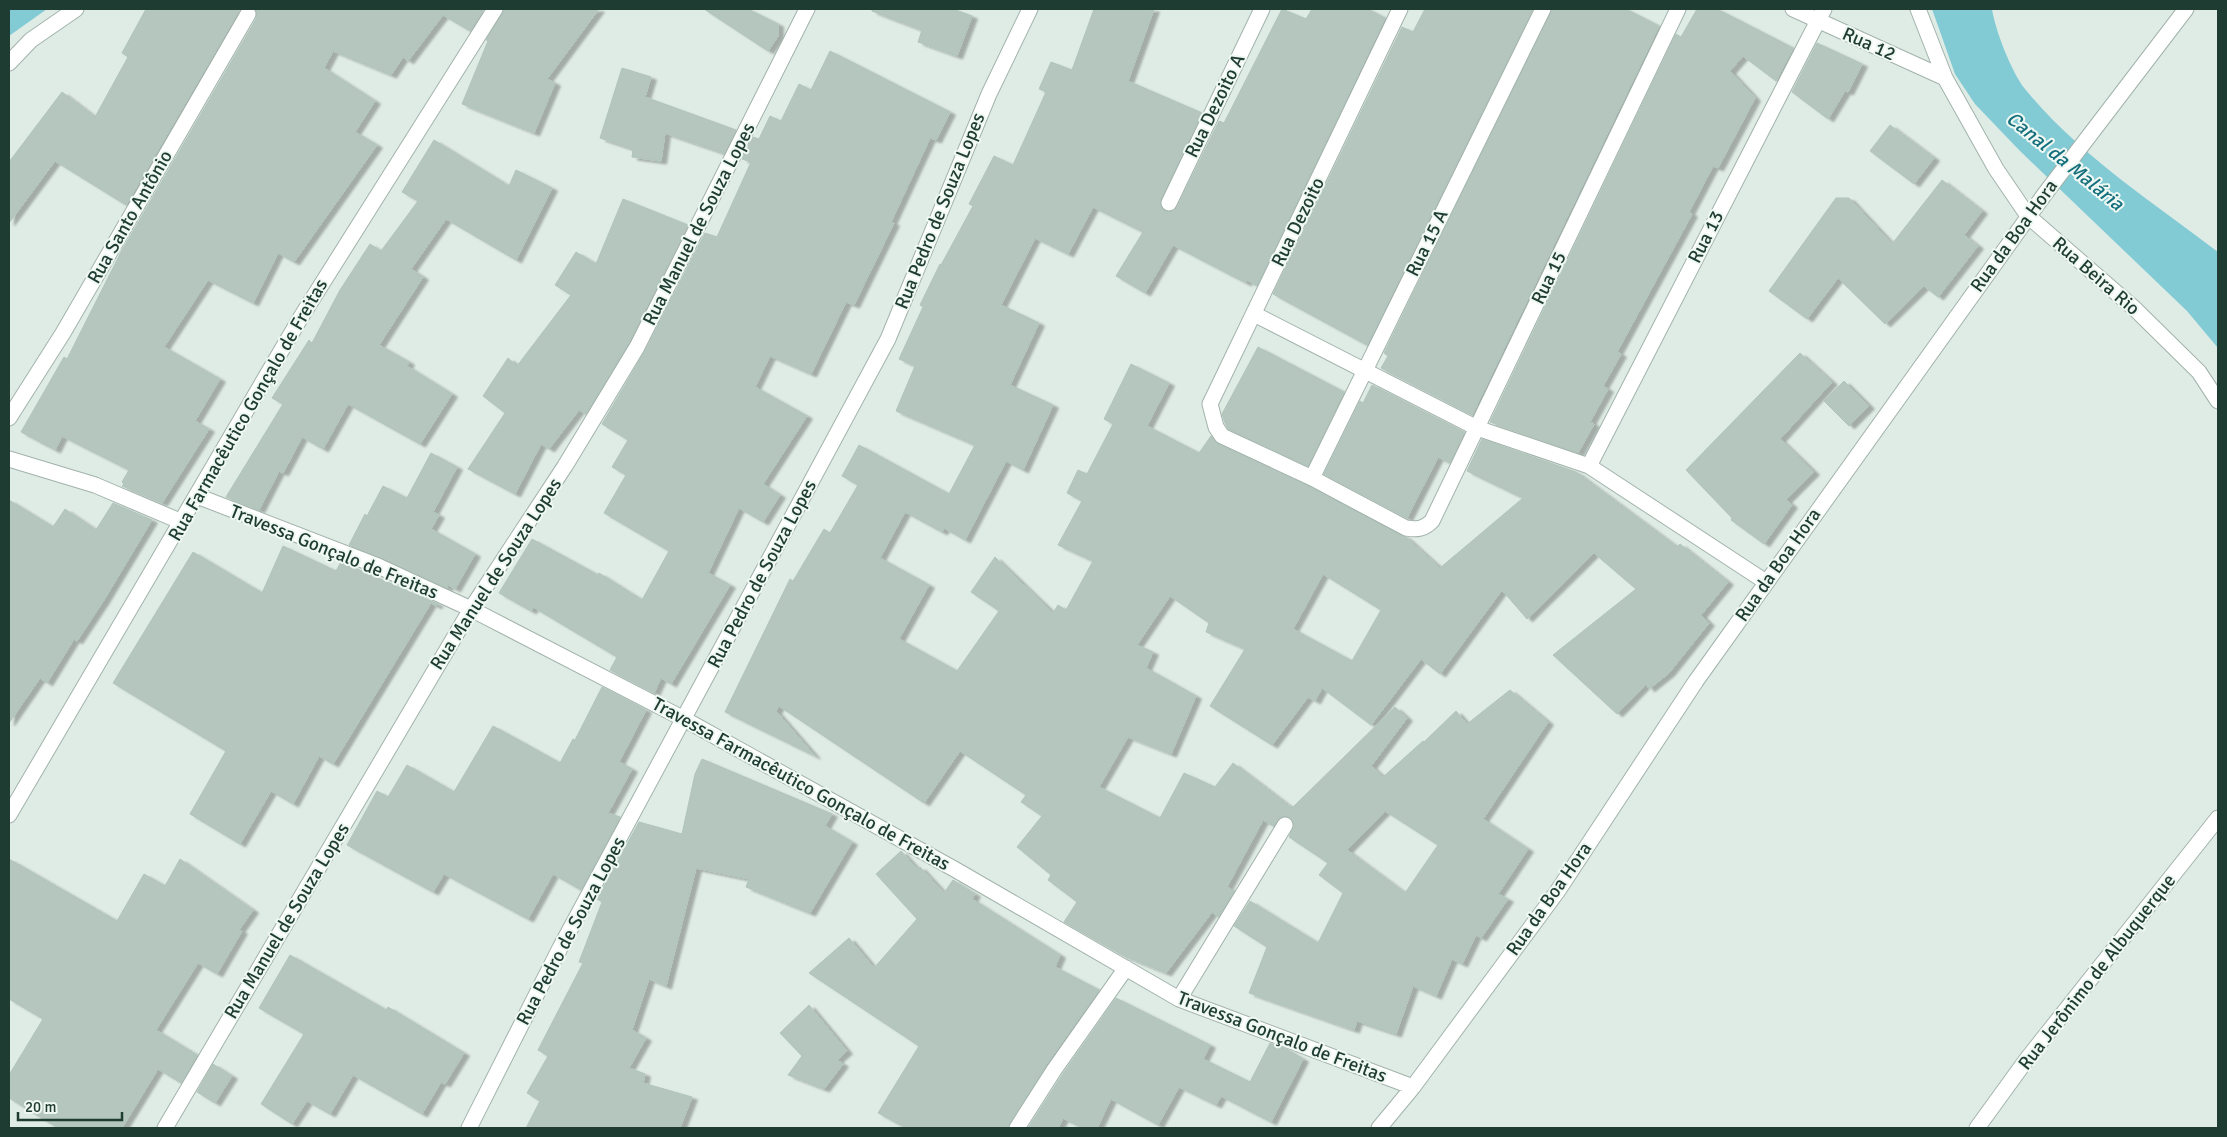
<svg xmlns="http://www.w3.org/2000/svg" width="2227" height="1137" viewBox="0 0 2227 1137" font-family="Signika,sans-serif">
<style>
.water{fill:#82cbd5}
.building{fill:#b4c6be;stroke:#b1c5bc;fill-rule:evenodd;filter:url(#shadow)}
.lines{fill:none;stroke-linecap:round;stroke-linejoin:round}
.minor-casing{stroke:#a2b3ac;stroke-width:17}
.minor{stroke:#fff;stroke-width:15}
.labels{text-anchor:middle;dominant-baseline:central;stroke-width:4;stroke-linejoin:round;paint-order:stroke}
.street-label{font-size:19px;fill:#1f3c33;stroke:#eff8f3}
.water-label{font-size:20px;font-style:italic;fill:#156f7c;stroke:#eff8f3}
</style>
<defs>
<filter id="shadow"><feDropShadow dx="5.5" dy="3" stdDeviation="1" flood-color="#0004"/></filter>
</defs>
<rect width="100%" height="100%" fill="#dfebe5"/>
<path class="water" d="M 9,9 L 47,9 L 9,36 Z
M 1932,9 L 1992,9 C 1995,30 2012,73 2025,89 C 2078,154 2152,202 2218,252 L 2218,348 L 2187,311 L 2019,150 L 1975,104 L 1955,74 Z"/>
<path class="building" d="M 146,9 L 240,9 L 126,205 L 55,161 L 9,223 L 9,162 L 62,92 L 95,117 L 128,57 L 122,53 Z
M 256,9 L 484,9 L 470,31 L 443,15 L 408,61 L 403,57 L 391,75 L 333,51 L 324,68 L 375,101 L 355,132 L 377,145 L 294,262 L 278,253 L 253,303 L 208,280 L 164,347 L 220,379 L 195,421 L 209,429 L 162,503 L 122,486 L 124,484 L 122,482 L 129,470 L 62,436 L 55,450 L 21,432 L 64,357 L 67,359 L 121,252 L 256,19 Z
M 504,9 L 599,9 L 547,79 L 555,83 L 534,133 L 462,104 L 488,41 L 486,40 Z
M 704,9 L 748,9 L 778,24 L 778,36 L 768,51 Z
M 872,9 L 953,9 L 972,16 L 957,56 L 918,42 L 922,30 L 872,11 Z
M 1094,9 L 1154,9 L 1128,81 L 1202,113 L 1161,199 L 1161,208 L 1169,212 L 1177,207 L 1219,121 L 1224,123 L 1282,9 L 1306,19 L 1312,9 L 1368,9 L 1385,18 L 1257,286 L 1247,280 L 1246,283 L 1173,245 L 1145,293 L 1116,276 L 1143,232 L 1093,207 L 1068,254 L 1035,238 L 1001,305 L 1039,323 L 1010,385 L 1053,405 L 1023,470 L 1006,461 L 965,540 L 944,528 L 942,532 L 905,512 L 880,558 L 929,585 L 899,639 L 957,671 L 999,611 L 971,592 L 995,557 L 1053,613 L 1058,605 L 1066,610 L 1093,561 L 1058,545 L 1082,501 L 1067,493 L 1078,470 L 1087,474 L 1113,424 L 1104,419 L 1131,364 L 1169,383 L 1147,426 L 1199,453 L 1211,436 L 1218,444 L 1308,486 L 1406,537 L 1440,568 L 1523,498 L 1467,471 L 1482,439 L 1576,472 L 1677,547 L 1680,544 L 1728,582 L 1701,615 L 1709,623 L 1669,673 L 1649,689 L 1646,684 L 1617,714 L 1553,655 L 1636,589 L 1594,553 L 1527,619 L 1502,590 L 1440,674 L 1421,659 L 1371,725 L 1322,688 L 1315,701 L 1308,697 L 1272,745 L 1210,706 L 1245,649 L 1206,632 L 1209,623 L 1170,596 L 1137,645 L 1153,652 L 1146,668 L 1196,696 L 1171,754 L 1128,737 L 1099,787 L 1160,818 L 1184,773 L 1215,787 L 1233,763 L 1292,808 L 1395,707 L 1407,718 L 1371,766 L 1383,777 L 1423,741 L 1424,742 L 1456,711 L 1467,724 L 1510,690 L 1548,722 L 1483,819 L 1528,849 L 1498,894 L 1508,899 L 1481,938 L 1476,935 L 1462,964 L 1452,959 L 1436,996 L 1413,986 L 1396,1034 L 1357,1021 L 1354,1030 L 1249,993 L 1267,947 L 1234,926 L 1250,901 L 1318,943 L 1343,893 L 1319,875 L 1328,863 L 1289,837 L 1294,826 L 1289,817 L 1280,817 L 1273,826 L 1263,820 L 1227,887 L 1234,891 L 1218,917 L 1212,912 L 1166,973 L 1124,956 L 1064,922 L 1077,902 L 1048,880 L 1051,875 L 1017,847 L 1042,816 L 1021,802 L 1026,795 L 960,751 L 924,803 L 779,706 L 776,711 L 815,756 L 725,712 L 790,579 L 793,581 L 824,529 L 830,533 L 858,485 L 842,476 L 859,445 L 949,494 L 975,445 L 896,411 L 915,366 L 899,359 L 923,307 L 920,305 L 940,264 L 941,265 L 973,206 L 969,204 L 994,156 L 1013,165 L 1046,92 L 1039,89 L 1051,62 L 1072,70 ZM 1323,574 L 1381,610 L 1352,661 L 1293,629 ZM 1385,811 L 1438,845 L 1405,893 L 1347,850 Z
M 1425,9 L 1533,9 L 1367,345 L 1273,294 L 1402,27 L 1413,32 Z
M 1552,9 L 1626,9 L 1659,26 L 1472,415 L 1381,368 L 1388,356 L 1384,353 Z
M 1697,9 L 1717,9 L 1793,48 L 1776,81 L 1743,56 L 1730,71 L 1755,98 L 1718,168 L 1713,166 L 1689,212 L 1692,214 L 1617,352 L 1621,354 L 1603,386 L 1608,389 L 1590,422 L 1594,424 L 1578,453 L 1490,422 L 1676,34 L 1681,37 Z
M 1817,43 L 1862,64 L 1848,92 L 1845,91 L 1828,119 L 1792,92 Z
M 830,51 L 950,112 L 936,140 L 930,138 L 891,222 L 894,223 L 854,305 L 846,302 L 811,374 L 770,356 L 755,387 L 807,416 L 763,484 L 780,495 L 763,522 L 739,508 L 708,573 L 730,585 L 671,684 L 661,678 L 654,693 L 610,670 L 617,657 L 533,607 L 531,611 L 499,593 L 532,539 L 598,575 L 599,573 L 642,600 L 669,551 L 604,513 L 626,475 L 612,467 L 628,440 L 602,424 L 645,351 L 705,233 L 717,237 L 751,162 L 742,159 L 753,137 L 759,139 L 770,116 L 781,121 L 799,84 L 811,90 Z
M 622,68 L 651,77 L 645,97 L 736,130 L 724,153 L 665,133 L 661,161 L 632,157 L 633,149 L 600,138 Z
M 1890,125 L 1934,158 L 1914,184 L 1870,151 Z
M 434,140 L 509,186 L 516,170 L 552,188 L 516,260 L 446,219 L 411,269 L 423,277 L 379,345 L 409,362 L 407,366 L 452,394 L 420,444 L 348,404 L 323,449 L 302,437 L 283,473 L 279,471 L 259,510 L 226,497 L 283,404 L 272,398 L 309,340 L 312,343 L 340,290 L 370,244 L 381,251 L 418,201 L 402,192 Z
M 1942,180 L 1982,211 L 1964,235 L 1978,246 L 1938,297 L 1924,286 L 1885,324 L 1838,278 L 1807,319 L 1769,291 L 1836,198 L 1849,198 L 1892,244 Z
M 623,199 L 688,225 L 629,342 L 586,414 L 579,410 L 549,449 L 541,444 L 515,494 L 468,469 L 505,413 L 483,396 L 508,358 L 517,366 L 571,295 L 555,285 L 576,252 L 596,264 Z
M 1258,347 L 1344,392 L 1308,466 L 1228,429 L 1225,423 L 1222,414 Z
M 1800,353 L 1832,382 L 1780,439 L 1814,472 L 1786,500 L 1792,505 L 1764,544 L 1731,520 L 1732,518 L 1686,470 Z
M 1844,381 L 1869,406 L 1849,426 L 1824,401 Z
M 1372,385 L 1464,432 L 1450,463 L 1438,457 L 1407,518 L 1324,474 L 1360,401 L 1363,403 Z
M 431,453 L 457,467 L 433,512 L 439,515 L 431,529 L 475,554 L 455,589 L 448,585 L 447,588 L 349,545 L 365,514 L 367,516 L 383,486 L 407,498 Z
M 9,500 L 53,527 L 65,509 L 96,530 L 113,503 L 152,520 L 104,600 L 77,641 L 74,639 L 47,683 L 40,678 L 9,723 Z
M 283,546 L 336,571 L 341,562 L 438,604 L 436,606 L 431,603 L 333,764 L 319,756 L 293,804 L 271,791 L 240,844 L 190,814 L 226,751 L 113,683 L 193,552 L 262,593 Z
M 602,687 L 646,710 L 619,762 L 632,769 L 608,813 L 620,817 L 581,890 L 553,874 L 528,919 L 444,874 L 433,892 L 347,845 L 377,791 L 388,797 L 407,765 L 454,792 L 493,726 L 560,763 L 573,739 L 575,740 Z
M 702,759 L 832,814 L 825,826 L 852,842 L 810,913 L 746,887 L 749,879 L 696,868 L 666,986 L 649,979 L 632,1030 L 646,1038 L 629,1068 L 645,1074 L 643,1083 L 692,1097 L 680,1128 L 526,1128 L 540,1101 L 527,1093 L 548,1056 L 538,1050 L 583,963 L 579,962 L 602,902 L 597,899 L 639,822 L 682,834 L 695,774 Z
M 901,851 L 917,869 L 920,867 L 944,893 L 953,880 L 975,894 L 972,899 L 1060,955 L 1055,967 L 1099,990 L 1046,1065 L 1008,1128 L 906,1128 L 878,1113 L 919,1046 L 809,973 L 849,938 L 874,968 L 917,919 L 876,874 Z
M 9,859 L 117,921 L 144,874 L 165,886 L 180,859 L 253,910 L 239,930 L 242,931 L 217,974 L 198,963 L 156,1030 L 197,1055 L 181,1083 L 158,1069 L 122,1128 L 58,1128 L 9,1098 L 9,1075 L 43,1019 L 9,999 Z
M 290,955 L 386,1010 L 388,1007 L 464,1053 L 445,1084 L 441,1082 L 422,1114 L 353,1075 L 330,1114 L 307,1101 L 292,1124 L 261,1104 L 304,1034 L 259,1008 Z
M 1116,998 L 1210,1045 L 1203,1059 L 1250,1082 L 1270,1043 L 1288,1050 L 1303,1059 L 1271,1122 L 1221,1096 L 1216,1105 L 1179,1087 L 1158,1125 L 1111,1099 L 1097,1128 L 1082,1128 L 1063,1118 L 1058,1128 L 1028,1128 L 1062,1075 Z
M 809,1005 L 847,1051 L 837,1060 L 843,1064 L 824,1089 L 788,1075 L 802,1056 L 780,1033 Z
M 213,1064 L 232,1076 L 215,1103 L 197,1092 Z"/>
<g class="lines">
<g class="minor-casing">
<path id="minor" d="M 1400,9 L 1210,404 L 1216,427 L 1222,436 L 1312,478 L 1406,528 C 1417,530 1424,529 1432,521 L 1678,9
M 1793,9 L 1945,78
M 1918,9 L 1945,78 L 1996,169 L 2028,216 L 2135,309 L 2199,372 L 2218,401
M 9,63 L 31,40 L 76,9
M 1169,203 L 1262,9
M 1254,314 L 1477,428 L 1589,466 L 1766,582
M 9,418 L 63,333 L 248,14
M 9,459 L 95,485 L 182,522
M 1589,466 L 1824,9
M 1312,478 L 1543,9
M 197,496 L 378,566 L 471,609 L 684,719 L 956,870 L 1179,999 L 1413,1087
M 9,815 L 301,317 L 495,9
M 1179,999 L 1285,825
M 165,1128 L 471,609 L 565,466 L 637,347 L 807,9
M 469,1128 L 560,948 L 888,339 L 989,94 L 1030,9
M 1017,1128 L 1054,1070 L 1126,968
M 1379,1128 L 1413,1087 L 1557,892 L 1696,681 L 2044,195 L 2186,9
M 1977,1128 L 2027,1059 L 2218,818"/>
</g>
<use href="#minor" class="minor"/>
</g>
<g class="labels">
<g class="street-label">
<text transform="translate(1869 44) rotate(24)">Rua 12</text>
<text transform="translate(1215 106) rotate(-64)">Rua Dezoito A</text>
<text transform="translate(940 211) rotate(-68)">Rua Pedro de Souza Lopes</text>
<text transform="translate(130 217) rotate(-60)">Rua Santo Antônio</text>
<text transform="translate(1298 222) rotate(-64)">Rua Dezoito</text>
<text transform="translate(699 224) rotate(-63)">Rua Manuel de Souza Lopes</text>
<text transform="translate(2014 236) rotate(-54)">Rua da Boa Hora</text>
<text transform="translate(1706 237) rotate(-63)">Rua 13</text>
<text transform="translate(1427 243) rotate(-64)">Rua 15 A</text>
<text transform="translate(2096 276) rotate(41)">Rua Beira Rio</text>
<text transform="translate(1549 278) rotate(-64)">Rua 15</text>
<text transform="translate(248 410) rotate(-60)">Rua Farmacêutico Gonçalo de Freitas</text>
<text transform="translate(334 552) rotate(22)">Travessa Gonçalo de Freitas</text>
<text transform="translate(1778 565) rotate(-55)">Rua da Boa Hora</text>
<text transform="translate(496 574) rotate(-57)">Rua Manuel de Souza Lopes</text>
<text transform="translate(762 574) rotate(-62)">Rua Pedro de Souza Lopes</text>
<text transform="translate(801 784) rotate(29)">Travessa Farmacêutico Gonçalo de Freitas</text>
<text transform="translate(1549 899) rotate(-55)">Rua da Boa Hora</text>
<text transform="translate(287 921) rotate(-59)">Rua Manuel de Souza Lopes</text>
<text transform="translate(571 931) rotate(-62)">Rua Pedro de Souza Lopes</text>
<text transform="translate(2097 972) rotate(-52)">Rua Jerônimo de Albuquerque</text>
<text transform="translate(1282 1037) rotate(21)">Travessa Gonçalo de Freitas</text>
</g>
<g class="water-label">
<text transform="translate(2065 161) rotate(39)">Canal da Malária</text>
</g>
</g>
<rect width="2227" height="1137" fill="none" stroke="#1f3c33" stroke-width="20"/>
<path d="M18 1112v8h104v-8" fill="none" stroke="#1f3c33" stroke-width="2.5"/>
<text x="25" y="1112" font-size="15" fill="#1f3c33" stroke="#eff8f3" stroke-width="4" paint-order="stroke">20 m</text>
</svg>
